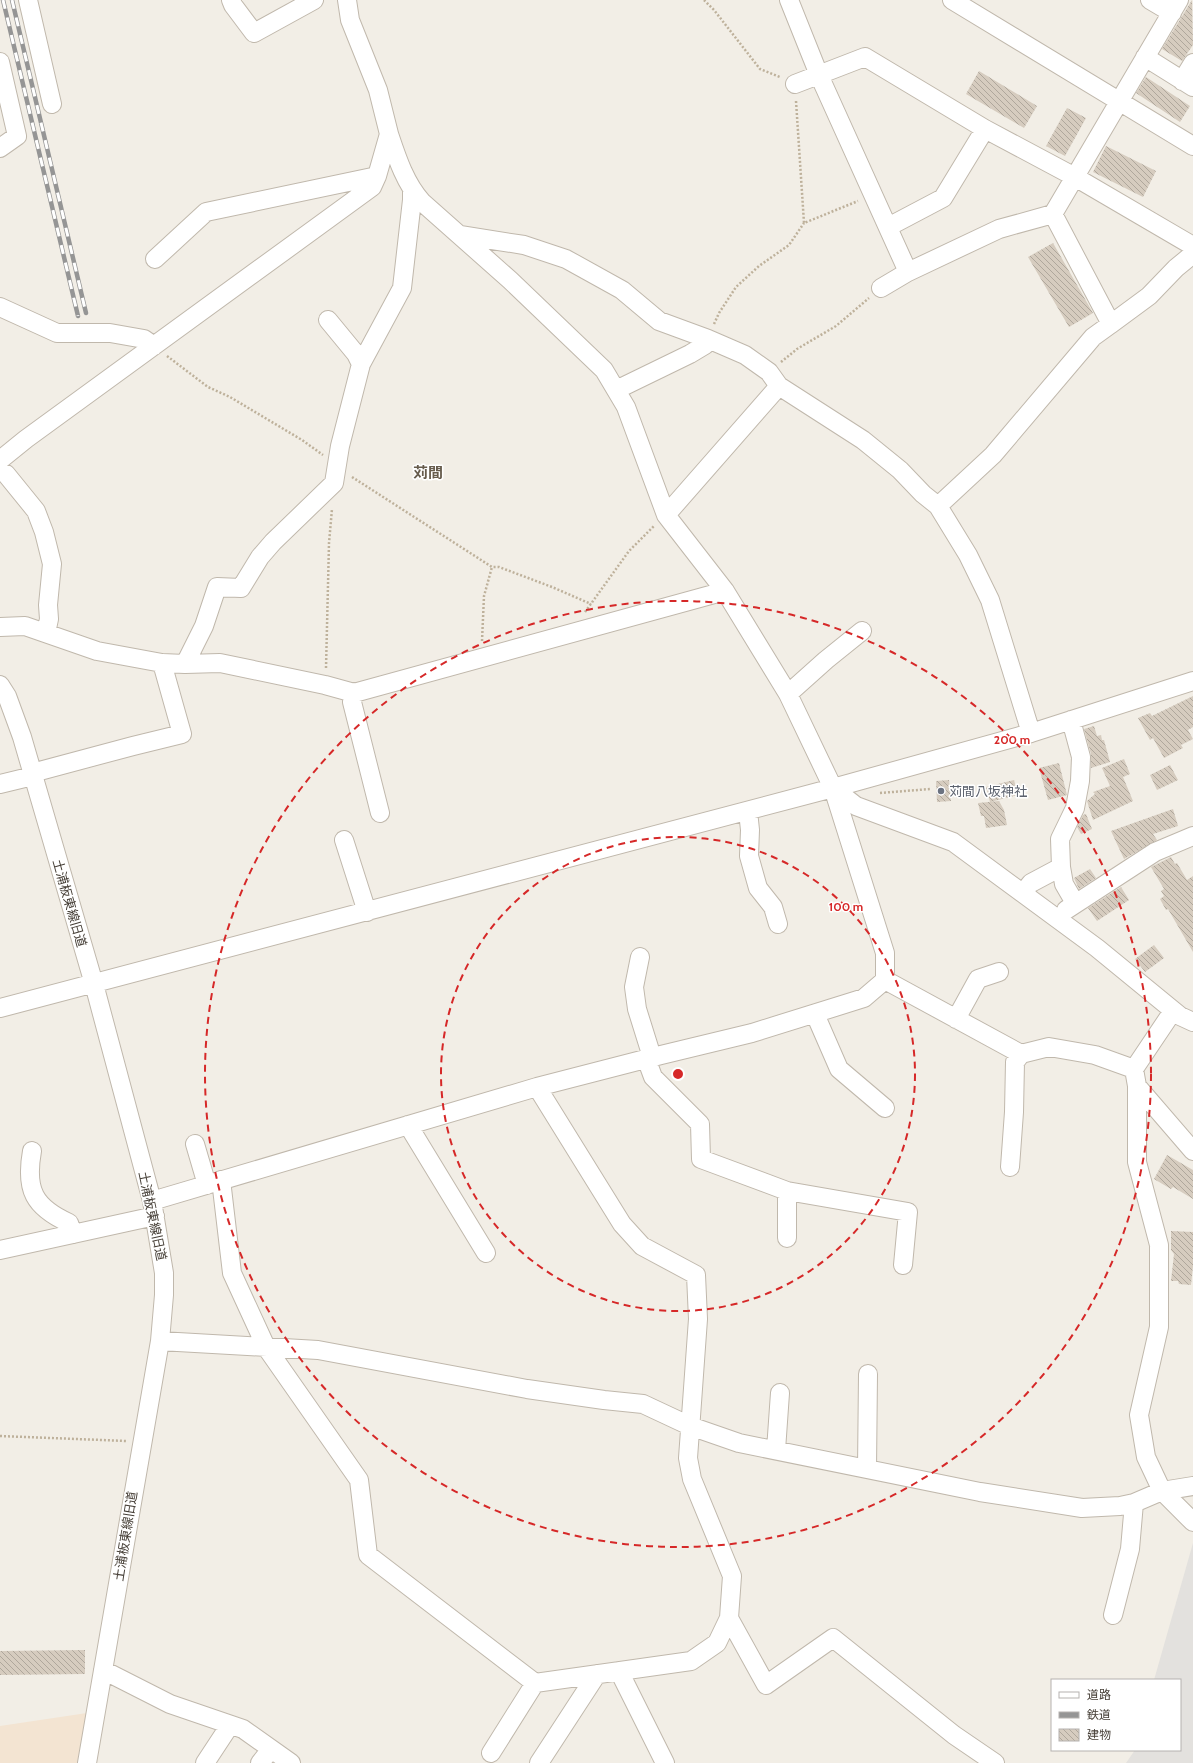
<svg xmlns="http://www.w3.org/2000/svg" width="1193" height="1763" viewBox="0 0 1193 1763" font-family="Cabin,'Noto Sans JP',sans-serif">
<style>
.commercial{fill:#f3e4d2}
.parking{fill:#e3e1de}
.building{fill:url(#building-back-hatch)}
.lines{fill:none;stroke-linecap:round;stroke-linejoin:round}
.minor-casing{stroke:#c0b8ac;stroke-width:20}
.path{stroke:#beb19b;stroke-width:2.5;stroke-dasharray:2 2;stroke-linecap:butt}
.minor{stroke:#fff;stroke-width:18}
.rail-casing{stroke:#959595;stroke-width:4.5}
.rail{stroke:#fff;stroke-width:3;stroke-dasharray:9;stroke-linecap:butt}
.ring{fill:none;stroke:#d62828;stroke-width:2;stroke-dasharray:7 5}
.worship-dot{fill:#6b7280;stroke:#fff;stroke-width:1.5}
.labels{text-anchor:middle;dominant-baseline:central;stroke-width:3;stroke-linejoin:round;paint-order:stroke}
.worship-label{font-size:13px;fill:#5b616d;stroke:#fff;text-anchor:start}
.street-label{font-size:13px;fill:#453e36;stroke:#fff}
.quarter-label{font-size:15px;font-weight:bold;fill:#675c4d;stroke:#fff}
.centre{fill:#d62828;stroke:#fff;stroke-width:2}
.ring-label{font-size:12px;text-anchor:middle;font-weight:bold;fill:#d62828;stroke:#fff;stroke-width:3;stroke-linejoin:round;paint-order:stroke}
</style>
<defs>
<pattern id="building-back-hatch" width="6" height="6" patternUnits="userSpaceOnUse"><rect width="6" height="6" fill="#d6ccbf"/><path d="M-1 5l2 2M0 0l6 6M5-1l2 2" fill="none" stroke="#afa79c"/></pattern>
</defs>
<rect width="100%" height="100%" fill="#f2eee6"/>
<path class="commercial" d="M 87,1713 L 77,1763 L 0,1763 L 0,1726 Z"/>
<path class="parking" d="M 1193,1543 L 1193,1763 L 1126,1763 L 1135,1750 L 1180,1750 L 1180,1680 L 1154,1680 Z"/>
<path class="building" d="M 1192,0 L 1193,45 L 1182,61 L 1162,49 Z
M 979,71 L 1037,106 L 1024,128 L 966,94 Z
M 1146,77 L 1190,106 L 1180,122 L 1136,93 Z
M 1067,108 L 1086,118 L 1065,156 L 1046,146 Z
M 1106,146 L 1156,171 L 1143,197 L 1093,172 Z
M 1053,243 L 1093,313 L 1069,327 L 1028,257 Z
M 1193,696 L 1193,727 L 1188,730 L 1193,739 L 1181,745 L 1183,748 L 1164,758 L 1153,738 L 1150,740 L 1138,718 L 1150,713 L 1152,716 Z
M 1094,726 L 1097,736 L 1101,735 L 1102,740 L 1104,740 L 1110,762 L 1091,768 L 1091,754 L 1084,729 Z
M 1124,759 L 1130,774 L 1123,777 L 1133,801 L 1093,820 L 1087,801 L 1095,794 L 1093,792 L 1110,786 L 1102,768 Z
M 1059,763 L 1067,795 L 1048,800 L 1039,768 Z
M 1170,765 L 1178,780 L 1157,790 L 1150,775 Z
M 949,780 L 951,801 L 937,802 L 936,781 Z
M 1014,780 L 1018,795 L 990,802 L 986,787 Z
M 999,801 L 1004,810 L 1007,825 L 986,828 L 984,816 L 981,816 L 978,803 Z
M 1173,809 L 1178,826 L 1153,834 L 1157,840 L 1124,859 L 1111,831 Z
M 1086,814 L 1092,829 L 1081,834 L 1077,827 L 1083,815 Z
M 1171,857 L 1175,864 L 1177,863 L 1187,880 L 1193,876 L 1193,952 L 1168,909 L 1166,910 L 1160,899 L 1164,896 L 1161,891 L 1164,889 L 1151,867 Z
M 1090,869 L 1096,878 L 1079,889 L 1074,878 Z
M 1121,887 L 1129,900 L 1097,921 L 1088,908 Z
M 1154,945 L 1164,958 L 1145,972 L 1135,959 Z
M 1167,1155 L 1193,1170 L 1193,1199 L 1173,1187 L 1171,1189 L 1154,1179 Z
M 1171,1231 L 1193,1232 L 1193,1266 L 1191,1285 L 1179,1284 L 1178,1281 L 1171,1281 L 1174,1254 L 1171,1250 Z
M 85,1650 L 85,1674 L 0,1675 L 0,1651 Z"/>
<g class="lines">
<g class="minor-casing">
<path id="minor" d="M 28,0 L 52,104
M 231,0 L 233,5 L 254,33 L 314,0
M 789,0 L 819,75 L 908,272 L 999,229 L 1053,214 L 1179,0
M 952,0 L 1193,146
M 1150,0 L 1172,13
M 1145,57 L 1193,87
M 0,62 L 17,136 L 0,148
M 1182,81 L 1193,63
M 795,84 L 865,57 L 985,129 L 1075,177 L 1193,246
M 389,134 C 397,158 405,183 422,202 L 510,280 L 604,370 L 626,407 L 666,515 L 725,591 L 788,694 L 833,788 L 885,953 L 885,980 L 1021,1054 L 1049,1047 L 1095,1055 L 1134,1069 L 1137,1086 L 1193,1151
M 1053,214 L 1111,324 L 1149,296 L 1176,268 L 1193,254
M 888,227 L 943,198 L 985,129
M 460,235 L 524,245 L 566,259 L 622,290 L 659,321 L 708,339 L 745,355 L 769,372 L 779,386 L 863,440 L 900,470 L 923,494 L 938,506 L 968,555 L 990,600 L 1031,733
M 155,259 L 206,212 L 377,176
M 881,288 L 908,272
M 0,307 L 57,333 L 110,333 L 144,339 L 154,346
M 328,320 L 356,354 L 361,364
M 616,390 L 690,354 L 705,345 L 708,339
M 0,460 L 26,439 L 372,187 L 377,176 L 389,134 L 378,90 L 350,20 L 347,0
M 0,471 L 6,474 L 36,511 L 44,532 L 52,564 L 48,605 L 49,619 L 46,633
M 938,506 L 993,455 L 1093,337 L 1111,324
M 666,515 L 779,386
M 0,627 L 25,626 L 97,651 L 162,663 L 185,664 L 220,663 L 325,685 L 354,693 L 725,591
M 185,664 L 204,626 L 217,587 L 241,588 L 260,557 L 273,542 L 334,483 L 340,446 L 361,364 L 402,288 L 412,200 L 412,190
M 0,685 L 7,696 L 22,737 L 94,984 L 152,1201 L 164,1273 L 164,1295 L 160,1341 L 87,1763
M 354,693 L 352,702 L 380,813
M 788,694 L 826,660 L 862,631
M 1071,720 L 1081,757 L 1080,781 L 1075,808 L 1060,839 L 1061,867 L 1064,884 L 1075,903
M 32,773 L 133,746 L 182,734 L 162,663
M 0,784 L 33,776
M 833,788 L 856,806 L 953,842 L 1097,948 L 1180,1016 L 1193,1022
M 748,811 L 750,830 L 749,856 L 758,888 L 773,907 L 778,924
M 344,840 L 367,912
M 1023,893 L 1031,883 L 1061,867
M 1066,910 L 1155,852 L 1193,836
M 640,957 L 634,987 L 637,1009 L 652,1057
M 0,1008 L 833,788 L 1031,733 L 1193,681
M 815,1014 L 839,1069 L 885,1108
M 956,1019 L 978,979 L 999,972
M 646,1058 L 653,1077 L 700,1124 L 701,1159 L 787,1191 L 787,1238
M 1134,1069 L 1173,1011
M 1137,1086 L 1137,1162 L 1159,1245 L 1159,1327 L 1139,1415 L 1146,1457 L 1162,1491 L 1193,1522
M 408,1125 L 486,1253
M 195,1144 L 207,1185
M 32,1151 C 25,1190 34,1207 69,1223 L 73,1234
M 1010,1167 L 1014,1112 L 1015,1062 L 1021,1054
M 221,1180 L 232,1273 L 266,1347 L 359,1480 L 368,1555 L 535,1683 L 691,1661 L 717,1643 L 729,1618 L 732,1576 L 692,1479 L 688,1458 L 698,1319 L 696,1275 L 642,1246 L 622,1224 L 537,1087
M 787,1191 L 908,1212 L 903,1265
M 152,1201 L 537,1087 L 661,1055 L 752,1033 L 864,998 L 885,980
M 0,1250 L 155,1216
M 160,1341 L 318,1350 L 527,1389 L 604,1400 L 643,1404 L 690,1426 L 739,1443 L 980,1492 L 1082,1508 L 1120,1506 L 1134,1503 L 1162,1491 L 1193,1486
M 776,1450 L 780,1393
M 867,1469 L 868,1374
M 1113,1615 L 1130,1549 L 1134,1503
M 729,1618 L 766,1685 L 833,1638 L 954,1735 L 995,1763
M 103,1670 L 170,1704 L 243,1729 L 291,1763
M 619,1671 L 665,1763
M 491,1753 L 535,1683
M 205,1763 L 230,1725
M 260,1763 L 271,1749
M 539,1763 L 597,1674"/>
</g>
<path class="path" d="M 704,0 L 714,10 L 760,69 L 780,77
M 796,101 L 804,223 L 858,201
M 714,324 L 719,313 L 736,287 L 759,266 L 789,245 L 804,223
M 167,356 L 208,387 L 230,397 L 302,440 L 323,455
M 781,362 L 797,349 L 836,326 L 869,298
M 352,477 L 492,567 L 499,567 L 552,587 L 591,604
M 585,612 L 629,551 L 654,526
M 482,641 L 484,596 L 492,567
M 326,668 L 329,543 L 332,509
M 880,793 L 930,789
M 0,1436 L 127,1441"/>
<use href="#minor" class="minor"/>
<g class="rail-casing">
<path id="rail" d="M 3,0 L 78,316
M 12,0 L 86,313"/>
</g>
<use href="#rail" class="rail"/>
</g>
<g class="ring">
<circle cx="678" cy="1074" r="237"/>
<circle cx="678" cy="1074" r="473"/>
</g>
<circle class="worship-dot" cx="941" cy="791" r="4"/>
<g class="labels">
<g class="worship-label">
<text x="949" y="791">苅間八坂神社</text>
</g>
<g class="street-label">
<text transform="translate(70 903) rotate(74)">土浦板東線旧道</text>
<text transform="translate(153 1216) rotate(78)">土浦板東線旧道</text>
<text transform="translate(125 1536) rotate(-81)">土浦板東線旧道</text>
</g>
<g class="quarter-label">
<text x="428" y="473">苅間</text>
</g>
</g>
<circle cx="678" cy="1074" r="6" class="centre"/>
<g class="ring-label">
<text x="1012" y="744">200 m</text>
<text x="846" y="911">100 m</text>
</g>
<rect x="1051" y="1679" width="130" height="72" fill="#ffffff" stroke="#b5b2af"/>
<rect x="1059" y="1692" width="20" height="6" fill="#ffffff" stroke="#b5b2af"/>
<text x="1087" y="1699" font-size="12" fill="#453e36">道路</text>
<rect x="1059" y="1712" width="20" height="6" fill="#959595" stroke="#b5b2af"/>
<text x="1087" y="1719" font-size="12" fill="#453e36">鉄道</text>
<rect x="1059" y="1729" width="20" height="12" fill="url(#building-back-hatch)" stroke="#b5b2af"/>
<text x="1087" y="1739" font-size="12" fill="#453e36">建物</text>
</svg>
